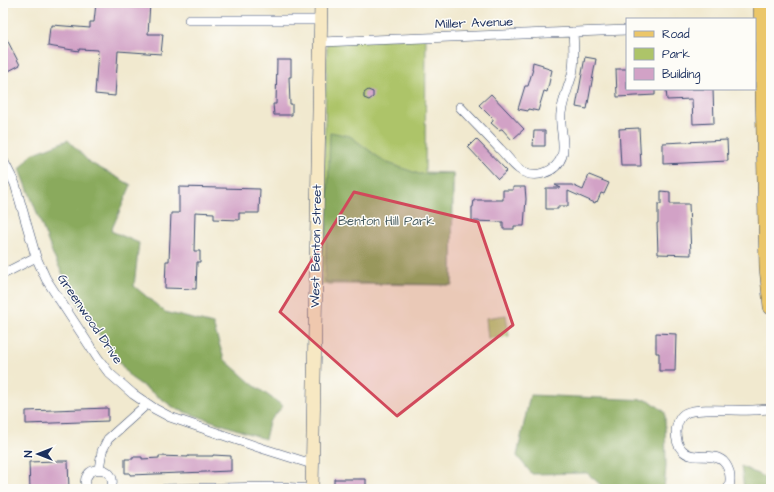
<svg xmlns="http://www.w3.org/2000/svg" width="774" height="492" viewBox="0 0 774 492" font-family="'Architects Daughter',sans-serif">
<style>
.green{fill:#adc469;stroke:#647a64}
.forest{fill:#8aaa5d;stroke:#526c5e}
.building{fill:#d2a2c6}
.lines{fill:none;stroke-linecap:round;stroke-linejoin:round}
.street-casing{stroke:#3b4b6f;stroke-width:10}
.secondary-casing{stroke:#3b4b6f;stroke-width:14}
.primary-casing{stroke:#3b4b6f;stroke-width:16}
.street{stroke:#fff;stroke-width:9}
.secondary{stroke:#f7e8c3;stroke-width:13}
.primary{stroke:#ebc669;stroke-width:15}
.marked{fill:#d1495b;fill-opacity:0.2;stroke:#d1495b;stroke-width:3;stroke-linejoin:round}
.labels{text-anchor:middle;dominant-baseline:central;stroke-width:3;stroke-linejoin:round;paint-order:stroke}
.street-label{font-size:13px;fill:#1b2f5e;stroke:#fdfcf7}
.park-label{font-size:13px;fill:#475c61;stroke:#fdfcf7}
</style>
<rect width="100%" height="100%" fill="#fdfcf7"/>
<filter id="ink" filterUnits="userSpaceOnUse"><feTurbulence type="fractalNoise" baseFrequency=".025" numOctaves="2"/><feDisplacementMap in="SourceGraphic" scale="8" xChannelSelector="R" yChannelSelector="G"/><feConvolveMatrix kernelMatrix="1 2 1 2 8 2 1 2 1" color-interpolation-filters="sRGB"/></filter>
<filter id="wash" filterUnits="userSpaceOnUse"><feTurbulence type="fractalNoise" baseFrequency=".012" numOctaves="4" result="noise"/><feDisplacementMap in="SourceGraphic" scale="16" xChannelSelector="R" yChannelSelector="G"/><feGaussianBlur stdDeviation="0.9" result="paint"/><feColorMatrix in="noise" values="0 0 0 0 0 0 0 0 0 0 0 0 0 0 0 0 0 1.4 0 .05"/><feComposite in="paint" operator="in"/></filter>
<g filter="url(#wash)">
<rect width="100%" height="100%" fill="#f1e9cf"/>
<path class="green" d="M 426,37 L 425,172 L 453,173 L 452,285 L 321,284 L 327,41 Z
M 506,315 L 509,336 L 488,339 L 486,318 Z"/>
<path class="forest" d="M 330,132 L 350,136 L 385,162 L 419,174 L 453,173 L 452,285 L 325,282 Z
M 68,140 L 89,162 L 131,185 L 111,231 L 139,243 L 134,286 L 165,312 L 213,324 L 224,359 L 252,384 L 283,406 L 269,422 L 265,439 L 176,409 L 130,377 L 80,308 L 54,257 L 20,169 L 32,154 Z
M 530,395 L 649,400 L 665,412 L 666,467 L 664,489 L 600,489 L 602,486 L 587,473 L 532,474 L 517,456 Z
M 741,466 L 770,480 L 771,489 L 744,489 Z"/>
<g id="blocks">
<path class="building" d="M 96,3 L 150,3 L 148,34 L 163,34 L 161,54 L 118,51 L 115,96 L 95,94 L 98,50 L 79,49 L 79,51 L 48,46 L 50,27 L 52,27 L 52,25 L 90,28 L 90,22 L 94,22 Z
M 3,32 L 20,65 L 3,74 Z
M 585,57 L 596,59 L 587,109 L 576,107 Z
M 277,60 L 291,60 L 291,77 L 289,77 L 290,104 L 292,104 L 292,115 L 274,115 L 273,104 L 276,104 Z
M 533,62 L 543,65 L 543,67 L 552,70 L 547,92 L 544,91 L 538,111 L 528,109 L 528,111 L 518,109 L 525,86 L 528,86 L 533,69 L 532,69 Z
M 616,69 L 627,69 L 627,89 L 655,89 L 655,95 L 617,97 Z
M 666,89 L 713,89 L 714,123 L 693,124 L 692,99 L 667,100 Z
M 368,90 L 373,92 L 373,97 L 369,100 L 364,98 L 364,93 Z
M 491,94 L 524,129 L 512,140 L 502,129 L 501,129 L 499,130 L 491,123 L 493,121 L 493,119 L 479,105 Z
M 639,128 L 641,166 L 621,166 L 619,129 Z
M 534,131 L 545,131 L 545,146 L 533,146 Z
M 476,139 L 507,171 L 498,179 L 468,147 Z
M 727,140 L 728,161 L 663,164 L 663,143 Z
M 589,175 L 609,183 L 604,194 L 601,193 L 597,202 L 596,201 L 595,203 L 568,191 L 568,206 L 558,206 L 558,209 L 546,209 L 546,188 L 561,188 L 555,185 L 572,185 L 583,190 Z
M 179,187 L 260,189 L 259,213 L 239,213 L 239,220 L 214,219 L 214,213 L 195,212 L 194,251 L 200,251 L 200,262 L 197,262 L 196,289 L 165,288 L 166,261 L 169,261 L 171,213 L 179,213 Z
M 513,187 L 525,187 L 526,199 L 524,226 L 514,226 L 514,229 L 503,229 L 503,222 L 472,221 L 472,207 L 473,207 L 474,200 L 503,200 L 503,190 L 513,190 Z
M 661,191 L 670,192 L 670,204 L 689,204 L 691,255 L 658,254 L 657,223 L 658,223 L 658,204 L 661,204 Z
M 656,333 L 676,334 L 675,371 L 659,371 L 659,353 L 656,353 Z
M 108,408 L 108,421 L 26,424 L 26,411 Z
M 213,455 L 231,456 L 231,471 L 130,475 L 130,473 L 125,473 L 125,459 L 133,459 L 133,457 L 142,457 L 142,459 L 159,458 L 159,456 L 188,457 L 188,456 L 213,456 Z
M 56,461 L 68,461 L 69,489 L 30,489 L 29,462 Z
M 334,479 L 366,479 L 366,489 L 334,489 Z"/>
</g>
</g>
<g filter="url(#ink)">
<use href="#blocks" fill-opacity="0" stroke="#3b4b6f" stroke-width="1"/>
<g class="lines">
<g class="street-casing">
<path id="street" d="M 189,20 L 321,20
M 321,42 L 627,30
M 460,107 C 473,121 487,135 500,149 C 506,155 512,164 519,169 C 534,180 556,173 562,156 C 566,143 559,127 561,113 C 563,100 568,88 572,75 C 575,61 574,46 573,32
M 3,160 L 15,184 L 36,257 L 46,279 L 97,357 L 109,373 L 133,394 L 155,409 L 170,417 L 261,448 L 312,464
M 3,274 L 36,257
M 99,469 L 102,451 L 108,439 L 147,404
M 87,489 C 77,464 120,462 111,489
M 165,489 L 281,487 L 311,489
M 728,489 C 732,480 730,468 723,461 C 712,451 693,462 682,450 C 677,445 676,438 676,431 C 677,424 679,416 686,413 C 697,407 738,411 753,410 C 759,410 765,409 771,409"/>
</g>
<g class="secondary-casing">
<path id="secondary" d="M 312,489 L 321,3"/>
</g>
<g class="primary-casing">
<path id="primary" d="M 761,3 L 767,268 L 771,307"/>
</g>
<use href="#street" class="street"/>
<use href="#secondary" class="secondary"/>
<use href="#primary" class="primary"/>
</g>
</g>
<path class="marked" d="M 354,192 L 478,222 L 513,325 L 397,416 L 280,312 Z"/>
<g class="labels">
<g class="street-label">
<text transform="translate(474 23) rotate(-2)">Miller Avenue</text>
<text transform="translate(316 246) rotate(-89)">West Benton Street</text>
<text transform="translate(90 319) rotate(56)">Greenwood Drive</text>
</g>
<g class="park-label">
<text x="386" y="221">Benton Hill Park</text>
</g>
</g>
<rect width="774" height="492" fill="none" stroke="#fdfcf7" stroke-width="16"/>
<rect x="626" y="18" width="130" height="72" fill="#fdfcf7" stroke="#a3aaba"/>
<rect x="634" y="31" width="20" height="6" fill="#ebc669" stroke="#a3aaba"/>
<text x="662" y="38" font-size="12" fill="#1b2f5e">Road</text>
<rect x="634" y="48" width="20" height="12" fill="#adc469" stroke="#a3aaba"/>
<text x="662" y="58" font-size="12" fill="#1b2f5e">Park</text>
<rect x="634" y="68" width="20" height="12" fill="#d2a2c6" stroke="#a3aaba"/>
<text x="662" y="78" font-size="12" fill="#1b2f5e">Building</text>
<g transform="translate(38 454) rotate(270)" stroke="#fdfcf7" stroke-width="3" paint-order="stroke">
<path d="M0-3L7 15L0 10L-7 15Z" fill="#1b2f5e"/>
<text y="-6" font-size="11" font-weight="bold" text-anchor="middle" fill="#1b2f5e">N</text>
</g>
</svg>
